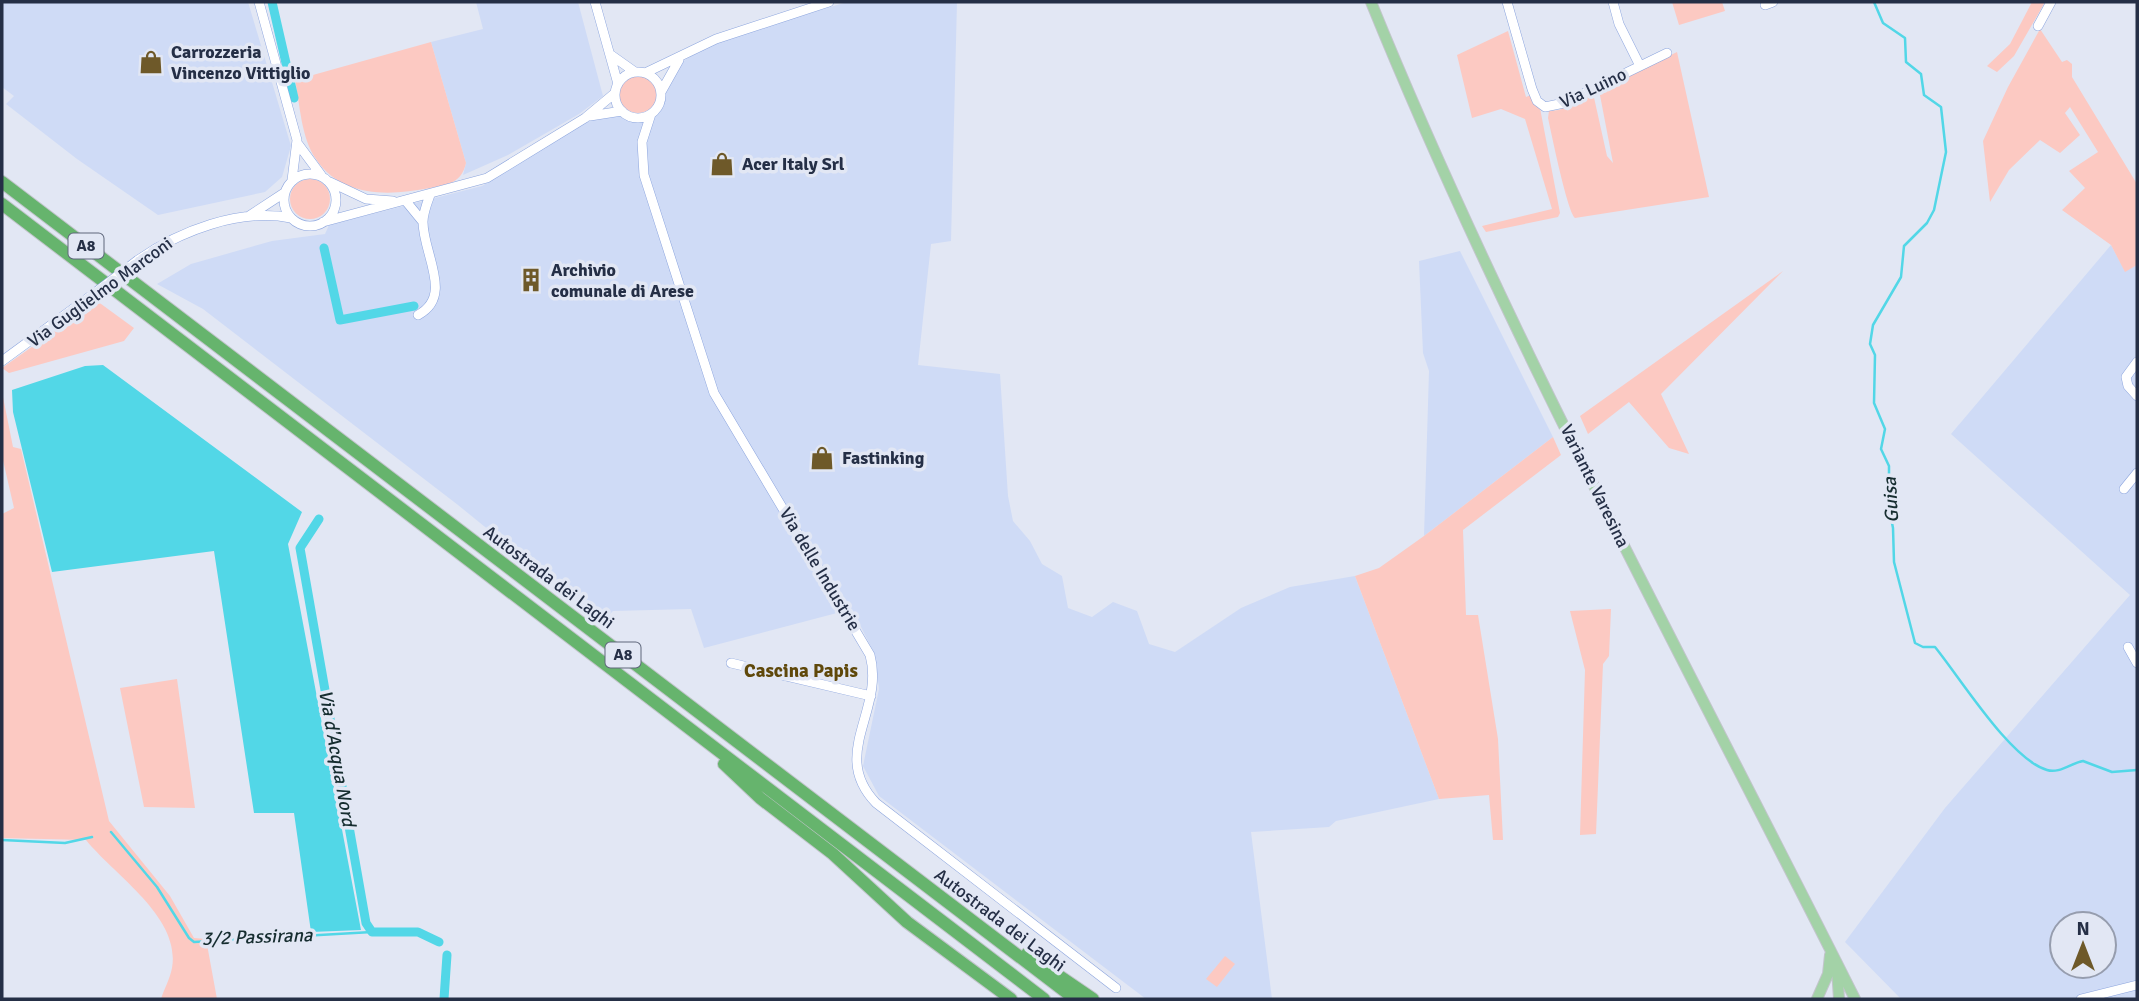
<svg xmlns="http://www.w3.org/2000/svg" width="2139" height="1001" viewBox="0 0 2139 1001" font-family="Signika,sans-serif">
<style>
.built{fill:#cfdbf6;fill-rule:evenodd}
.green{fill:#fcc9c2}
.water{fill:#52d7e7}
.lines{fill:none;stroke-linecap:round;stroke-linejoin:round}
.stream{stroke:#52d7e7;stroke-width:2.5}
.canal{stroke:#52d7e7;stroke-width:9}
.minor-casing{stroke:#8ca5de;stroke-width:10}
.major-casing{stroke:#c2c5cb;stroke-width:12}
.highway-casing{stroke:#c2c5cb;stroke-width:14}
.minor{stroke:#fff;stroke-width:9}
.major{stroke:#a3d2a7;stroke-width:10}
.highway{stroke:#66b46d;stroke-width:12}
.minor-bridge-casing{stroke:#8ca5de;stroke-width:10;stroke-linecap:butt}
.minor-bridge{stroke:#fff;stroke-width:9}
.labels{text-anchor:middle;dominant-baseline:central;stroke-width:7;stroke-linejoin:round;paint-order:stroke}
.shield{fill:#e2e7f4;stroke:#5e667a;stroke-width:2}
.shield-label{font-size:16px;font-weight:bold;fill:#252f46}
.poi-label{font-size:18px;font-weight:bold;fill:#252f46;stroke:#e2e7f4;text-anchor:start}
.street-label{font-size:18px;fill:#252f46;stroke:#e2e7f4}
.water-label{font-size:19px;font-style:italic;fill:#162d30;stroke:#e2e7f4}
.neighbourhood-label{font-size:19px;font-weight:bold;fill:#5f480a;stroke:#e2e7f4}
</style>
<rect width="100%" height="100%" fill="#e2e7f4"/>
<path class="built" d="M 2,2 L 248,2 L 291,146 L 282,177 L 265,192 L 158,215 L 77,159 L 6,104 L 14,96 L 2,87 Z
M 476,2 L 578,2 L 603,96 L 579,114 L 508,155 L 463,175 L 466,163 L 431,42 L 483,29 Z
M 847,2 L 957,2 L 951,241 L 931,244 L 918,365 L 1000,374 L 1008,496 L 1013,521 L 1030,541 L 1042,564 L 1062,576 L 1068,608 L 1092,617 L 1113,602 L 1137,611 L 1149,644 L 1175,652 L 1241,608 L 1290,587 L 1355,576 L 1439,799 L 1336,821 L 1329,827 L 1251,832 L 1272,999 L 1146,999 L 879,796 L 863,766 L 879,689 L 875,655 L 852,609 L 704,648 L 691,609 L 613,611 L 602,622 L 458,505 L 203,309 L 157,284 L 191,264 L 272,241 L 325,234 L 329,225 L 482,186 L 587,121 L 620,115 L 637,121 L 654,115 L 682,62 L 700,50 L 721,40 Z
M 2111,245 L 2125,271 L 2137,265 L 2137,999 L 1901,999 L 1845,942 L 1945,808 L 2130,595 L 1951,434 ZM 2062,924 L 2104,924 L 2104,966 L 2062,966 Z
M 1460,251 L 1553,437 L 1424,536 L 1429,371 L 1423,353 L 1419,261 Z"/>
<path class="green" d="M 1672,2 L 1722,2 L 1725,11 L 1679,25 Z
M 2032,2 L 2045,2 L 2014,56 L 1997,72 L 1987,66 L 2010,44 Z
M 2040,29 L 2062,62 L 2067,60 L 2072,64 L 2072,77 L 2137,184 L 2137,265 L 2125,272 L 2111,245 L 2062,210 L 2085,188 L 2069,171 L 2098,152 L 2070,107 L 2065,113 L 2080,135 L 2060,153 L 2040,140 L 2009,170 L 1990,202 L 1983,141 L 2008,87 Z
M 1508,31 L 1526,97 L 1531,95 L 1540,108 L 1560,213 L 1558,217 L 1486,232 L 1482,226 L 1552,209 L 1525,119 L 1501,109 L 1472,118 L 1457,55 Z
M 431,42 L 466,163 C 461,184 448,184 430,188 C 389,196 342,198 316,159 C 301,138 300,104 295,80 Z
M 1677,52 L 1709,197 L 1575,218 C 1567,210 1552,136 1548,118 L 1549,111 L 1559,110 L 1593,93 L 1607,156 L 1613,163 L 1599,90 Z
M619 94a19 19 0 1 1 38 0a19 19 0 1 1-38 0Z
M290 199a20 20 0 1 1 40 0a20 20 0 1 1-40 0Z
M 1783,271 L 1661,394 L 1689,454 L 1669,448 L 1629,402 L 1588,434 L 1580,416 Z
M 97,301 L 134,328 L 124,341 L 9,373 L 2,368 Z
M 2,392 L 13,447 L 21,449 L 109,821 L 170,896 L 194,938 L 206,939 L 217,999 L 161,999 C 164,989 170,979 172,968 C 181,917 115,876 86,840 L 2,838 L 2,514 L 14,508 L 2,456 Z
M 1553,437 L 1561,455 L 1463,530 L 1466,615 L 1478,615 L 1498,739 L 1503,840 L 1493,840 L 1489,795 L 1439,799 L 1355,576 L 1379,568 L 1424,536 Z
M 1611,609 L 1609,656 L 1603,664 L 1596,834 L 1580,835 L 1585,670 L 1570,611 Z
M 177,679 L 195,808 L 144,807 L 120,688 Z
M 1225,956 L 1235,964 L 1217,987 L 1206,979 Z"/>
<path class="water" d="M 103,365 L 302,512 L 288,544 L 361,930 L 311,932 L 294,813 L 254,813 L 214,551 L 52,572 L 13,412 L 12,390 L 85,366 Z"/>
<g class="lines">
<path class="stream" d="M 1874,2 L 1883,23 L 1905,38 L 1906,62 L 1921,74 L 1924,95 L 1941,107 L 1946,152 L 1934,210 L 1927,223 L 1904,246 L 1901,277 L 1873,325 L 1870,344 L 1875,355 L 1874,403 L 1885,429 L 1881,449 L 1889,466 L 1889,508 L 1893,528 L 1894,562 L 1915,643 L 1923,647 L 1935,647 C 1961,679 2010,759 2047,770 C 2059,774 2071,763 2083,761 L 2112,772 L 2137,770
M 111,832 L 157,887 L 189,938 L 194,942 L 372,932
M 2,840 L 65,843 L 92,837"/>
<path class="canal" d="M 272,2 L 294,98
M 324,248 L 340,320 L 414,306
M 319,519 L 300,548 L 366,923 L 372,932 L 418,932 L 439,942
M 444,999 L 447,955"/>
<g class="minor-casing">
<path id="minor" d="M 259,2 L 297,140 L 292,180
M 595,2 L 618,84
M 1507,2 L 1532,89 L 1537,101 L 1545,107 L 1564,103 L 1667,53
M 1613,2 L 1619,24 L 1640,66
M 1765,5 L 1773,2
M 2038,26 L 2051,2
M 611,55 L 635,72
M615 95a23 23 0 1 1 46 0a23 23 0 1 1-46 0Z
M 645,73 L 716,39 L 829,2
M 661,92 L 679,60
M 651,114 L 642,142 L 644,175 L 714,393 L 870,655 C 885,711 829,754 876,803 L 1116,988
M 590,116 L 622,111
M 298,144 L 321,175
M284 200a26 26 0 1 1 52 0a26 26 0 1 1-52 0Z
M 330,182 L 366,199 L 393,201
M 405,200 L 423,222
M 249,216 L 284,193
M 323,222 L 487,178 L 585,118 L 615,93
M 138,260 C 180,231 239,208 291,218
M 418,315 C 454,296 423,254 423,222 C 423,213 427,203 430,195
M 2,361 L 92,295
M 2137,362 L 2126,377 L 2128,386 L 2137,396
M 2124,489 L 2137,473
M 2128,647 L 2137,663
M 731,663 L 871,696
M 2081,999 L 2137,985"/>
</g>
<g class="major-casing">
<path id="major" d="M 1371,2 C 1510,344 1690,669 1855,999
M 1837,969 L 1839,999
M 1817,999 L 1828,974 L 1830,955"/>
</g>
<g class="highway-casing">
<path id="highway" d="M 2,182 L 1075,999
M 2,204 L 1044,999
M 724,764 L 760,798 L 833,854 L 907,922 L 1011,999
M 1027,954 L 1093,999"/>
</g>
<use href="#minor" class="minor"/>
<use href="#major" class="major"/>
<use href="#highway" class="highway"/>
<g class="minor-bridge-casing">
<path id="minor-bridge" d="M 92,295 L 138,260"/>
</g>
<use href="#minor-bridge" class="minor-bridge"/>
</g>
<defs>
<g id="shop-bare" transform="scale(1.89)"><path d="M-5-2.5h2.3a2.7 3.5 0 0 1 5.4 0H5L5.5 6h-11ZM-1.5-2.5h3a1.5 2.3 0 0 0-3 0Z" fill="#6e5929" stroke="#e2e7f4" stroke-width="2.5" paint-order="stroke"/></g>
<g id="building-bare" transform="scale(1.89)"><path d="M-4-6H4V6H1V3H-1V6H-4ZM-2.5-4.3h1.7v1.8h-1.7ZM.8-4.3h1.7v1.8H.8ZM-2.5-1h1.7V.8h-1.7ZM.8-1h1.7V.8H.8Z" fill="#6e5929" stroke="#e2e7f4" stroke-width="2.5" paint-order="stroke"/></g>
</defs>
<g fill-rule="evenodd">
<use href="#shop-bare" x="151" y="62"/>
<use href="#shop-bare" x="722" y="164"/>
<use href="#building-bare" x="531" y="280"/>
<use href="#shop-bare" x="822" y="458"/>
</g>
<g class="labels">
<g class="shield">
<rect x="68.5" y="233.5" width="35" height="25" rx="5"/>
<rect x="605.5" y="642.5" width="35" height="25" rx="5"/>
</g>
<g class="shield-label">
<text x="86" y="246">A8</text>
<text x="623" y="655">A8</text>
</g>
<g class="poi-label">
<text x="171" y="52">Carrozzeria<tspan x="171" dy="21">Vincenzo Vittiglio</tspan></text>
<text x="742" y="164">Acer Italy Srl</text>
<text x="551" y="270">Archivio<tspan x="551" dy="21">comunale di Arese</tspan></text>
<text x="842" y="458">Fastinking</text>
</g>
<g class="street-label">
<text transform="translate(1593 88) rotate(-25)">Via Luino</text>
<text transform="translate(100 292) rotate(-36)">Via Guglielmo Marconi</text>
<text transform="translate(1595 486) rotate(64)">Variante Varesina</text>
<text transform="translate(820 569) rotate(59)">Via delle Industrie</text>
<text transform="translate(549 577) rotate(37)">Autostrada dei Laghi</text>
<text transform="translate(1000 920) rotate(37)">Autostrada dei Laghi</text>
</g>
<g class="water-label">
<text transform="translate(1891 500) rotate(-93)">Guisa</text>
<text transform="translate(337 758) rotate(80)">Via d'Acqua Nord</text>
<text transform="translate(257 937) rotate(-2)">3/2 Passirana</text>
</g>
<g class="neighbourhood-label">
<text x="801" y="671">Cascina Papis</text>
</g>
</g>
<rect width="2139" height="1001" fill="none" stroke="#252f46" stroke-width="7"/>
<g transform="translate(2083 945)"><circle r="33" fill="#e2e7f4" stroke="#969dae" stroke-width="2"/>
<path d="M0-5L12 26L0 18L-12 26Z" fill="#6e5929"/>
<text y="-10" font-size="19" font-weight="bold" text-anchor="middle" fill="#252f46">N</text>
</g>
</svg>
